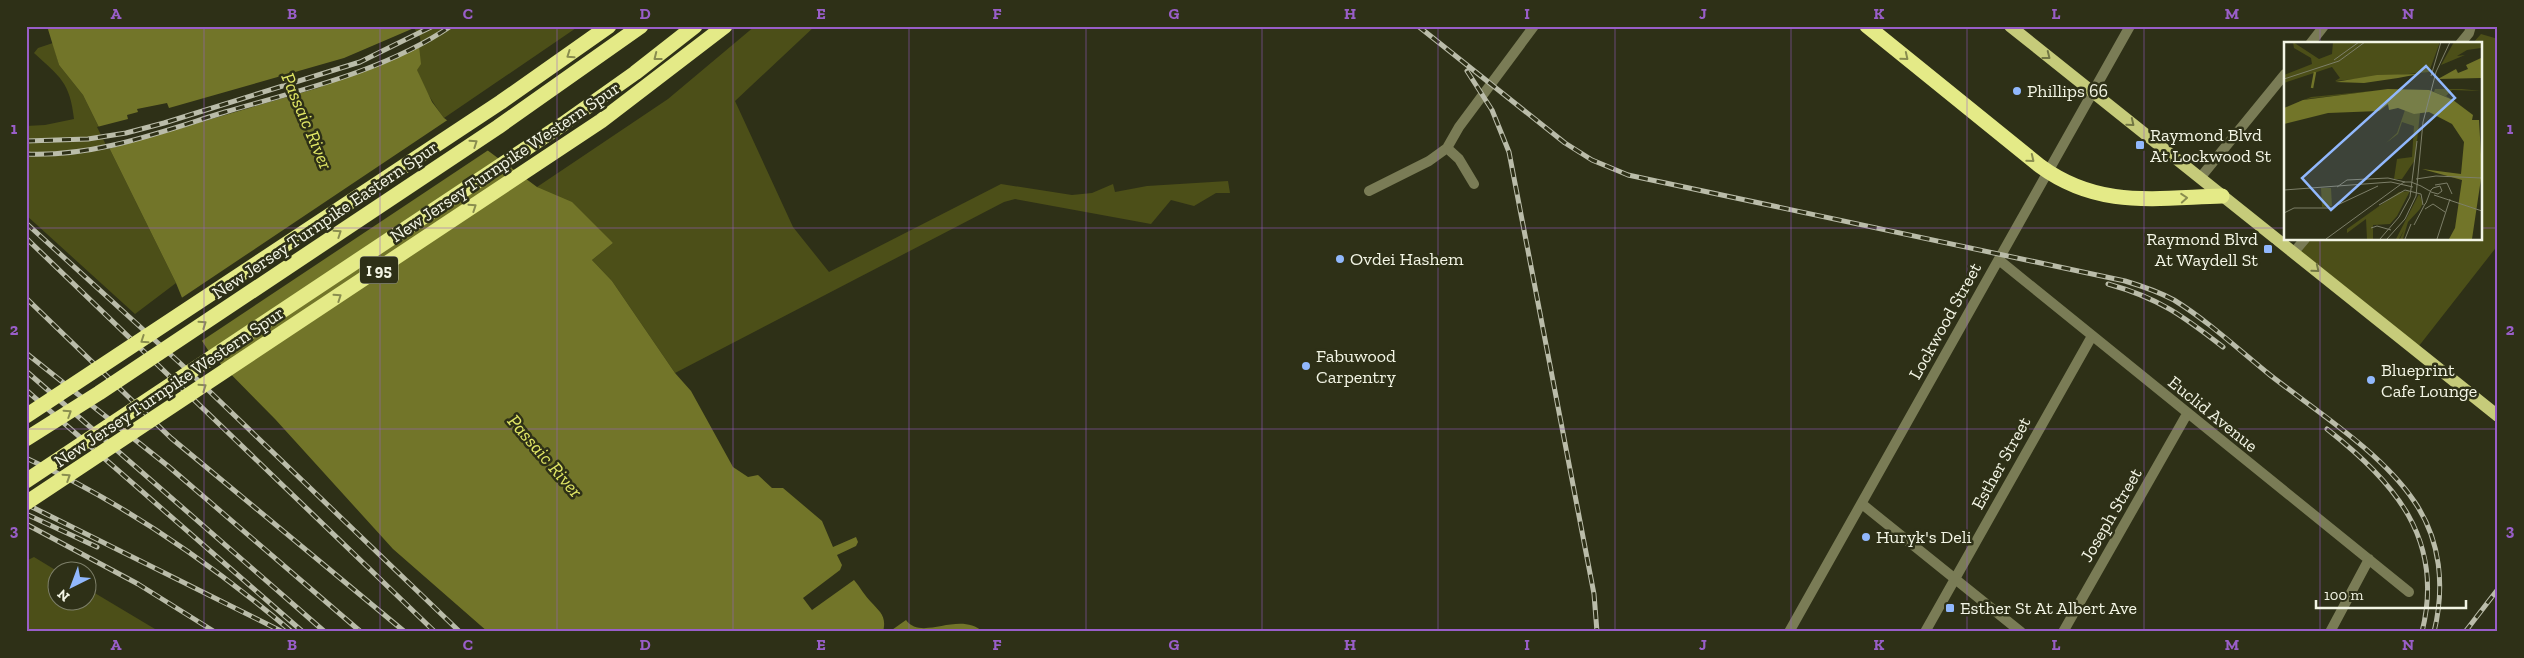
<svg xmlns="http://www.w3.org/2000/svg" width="2524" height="658" viewBox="0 0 2524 658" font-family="'Zilla Slab',serif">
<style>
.green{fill:#4c4f18}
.water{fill:#727529}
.pier{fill:#2e3017}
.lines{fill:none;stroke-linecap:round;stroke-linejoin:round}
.minor{stroke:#7a7c56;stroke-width:10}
.primary{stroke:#c6cb7a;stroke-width:12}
.motorway{stroke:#e4ea87;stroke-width:15}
.rail-casing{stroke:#babca9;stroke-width:5}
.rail{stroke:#2e3017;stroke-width:3;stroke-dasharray:9;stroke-linecap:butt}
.motorway-bridge{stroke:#e4ea87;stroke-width:15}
.oneway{stroke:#898d4f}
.oneway2{stroke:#727644}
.grid{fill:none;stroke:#995ec8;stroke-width:1;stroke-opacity:0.55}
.poi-dot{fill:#91b8fd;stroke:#2e3017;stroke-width:2}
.labels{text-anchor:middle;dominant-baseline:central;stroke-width:5;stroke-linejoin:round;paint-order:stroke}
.shield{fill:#2e3017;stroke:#b8baa7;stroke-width:1}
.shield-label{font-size:16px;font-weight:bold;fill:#f3f5e5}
.poi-label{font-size:18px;fill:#f3f5e5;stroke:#2e3017;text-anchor:start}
.street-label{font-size:18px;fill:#f3f5e5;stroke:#2e3017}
.water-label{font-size:19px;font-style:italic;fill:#e1e765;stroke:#2e3017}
.inset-river{fill:none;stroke:#727529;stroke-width:2.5}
.inset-road{fill:none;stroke:#7d7f69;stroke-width:1}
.view{fill:#91b8fd;fill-opacity:0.15;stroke:#91b8fd;stroke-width:2.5}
.inset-edge{fill:none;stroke:#f3f5e5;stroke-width:2.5}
.neatline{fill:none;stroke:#995ec8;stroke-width:2}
.grid-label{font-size:16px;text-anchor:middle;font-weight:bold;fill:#995ec8}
</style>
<rect width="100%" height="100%" fill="#2e3017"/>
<path class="green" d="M 411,26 L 579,26 L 444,118 C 434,104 423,88 417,71 C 412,54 423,46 411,26 Z
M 755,26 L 815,26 L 735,101 L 793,227 L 829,272 L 1001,184 L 1072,195 L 1092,193 L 1113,184 L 1115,192 L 1147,186 L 1228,181 L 1230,193 L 1216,193 L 1194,206 L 1171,200 L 1151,224 L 1015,199 L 1004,202 L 675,373 L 612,281 L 592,260 L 613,243 L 537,187 L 668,99 Z
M 2481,34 L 2498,39 L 2498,245 L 2415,351 L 2294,250 L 2304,239 L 2480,239 L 2480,44 L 2472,44 Z
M 53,43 L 59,65 L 83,95 L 176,283 L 135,314 L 26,215 L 26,126 L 45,125 L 74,119 C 70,82 60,77 34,53 L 38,48 Z
M 34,557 L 57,571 L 58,600 L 88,600 L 88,589 L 160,632 L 26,632 L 26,561 Z"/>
<path class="water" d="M 47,26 L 411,26 L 418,37 L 421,64 L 417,70 L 432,102 L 444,118 L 537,187 L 572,202 L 613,243 L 592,260 L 612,281 L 675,373 L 691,391 L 733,467 L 748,477 L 758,475 L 772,488 L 783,488 L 822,521 L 833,547 L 856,537 L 858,542 L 856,546 L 837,555 L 842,565 L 840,570 L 803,598 L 812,610 L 854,580 C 860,587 865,596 871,602 C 880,612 887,616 883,632 L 488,632 L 393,549 L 275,419 L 210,353 L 196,332 L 176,283 L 83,95 L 59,65 Z
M 906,620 C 922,642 959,610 983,632 L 889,632 Z"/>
<path class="pier" d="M 414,28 L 420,37 L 421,45 L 318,88 L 108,149 L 97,127 L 128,119 L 127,115 L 138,112 L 137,109 L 167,103 L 169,108 L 344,58 Z
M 449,119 L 490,149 L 200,342 L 180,299 Z"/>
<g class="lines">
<path class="minor" d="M 2310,44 L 2324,26
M 2460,44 L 2469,33 L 2471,26
M 1447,148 L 1459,159 L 1474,184
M 2200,178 L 2285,74
M 1369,191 L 1429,161 L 1447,148 L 1459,127 L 1534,26
M 2294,252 L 2305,239
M 1999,260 L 2409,592
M 1862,504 L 2021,632
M 1789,632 L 2130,26
M 1925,632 L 2092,336
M 2063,632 L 2187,414
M 2330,632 L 2369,559"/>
<path class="primary" d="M 2010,26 L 2498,416"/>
<path class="motorway" d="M 1867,26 L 2040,166 C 2099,209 2155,198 2222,196"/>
<g class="rail-casing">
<path id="rail" d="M 1418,26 L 1565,143 L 1592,160 L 1628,175 L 2125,281 C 2142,286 2159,292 2174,300 C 2208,321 2239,350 2270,375 C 2316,411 2382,453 2414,501 C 2441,540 2445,587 2434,632
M 1467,71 L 1492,110 L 1509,152 L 1594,594 L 1597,632
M 26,141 L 88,139 L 126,133 L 164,123 L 360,62 L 433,26
M 26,154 C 96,157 160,132 225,112 C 301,90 385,71 451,26
M 26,223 L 181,364 L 460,632
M 26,238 L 435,632
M 2108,284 C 2159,298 2183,316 2223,347
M 26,298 L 171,438 L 405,632
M 26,353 L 168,466 L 361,632
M 26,371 L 325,632
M 26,390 L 303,632
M 2327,429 C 2395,483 2445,539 2422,632
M 26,458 C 122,502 212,564 292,632
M 26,504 L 283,632
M 26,514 L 97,547
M 26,524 L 138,584 L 215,632
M 2465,632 L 2498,589"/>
</g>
<use href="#rail" class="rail"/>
<path class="motorway-bridge" d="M 26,416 L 501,102 L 609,26
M 26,439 L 99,393 L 498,127 L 641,26
M 26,481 L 563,124 L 635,73 L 695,26
M 26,503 L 601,121 L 725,26"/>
</g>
<defs><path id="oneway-chevron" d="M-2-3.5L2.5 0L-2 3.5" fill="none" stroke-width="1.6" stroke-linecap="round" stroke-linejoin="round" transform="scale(1.25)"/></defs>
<g class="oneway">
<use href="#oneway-chevron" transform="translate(570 55) rotate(145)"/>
<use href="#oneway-chevron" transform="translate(657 57) rotate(142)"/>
<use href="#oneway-chevron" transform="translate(1905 57) rotate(39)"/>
<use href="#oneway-chevron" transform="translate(474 143) rotate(-34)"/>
<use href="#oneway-chevron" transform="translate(2031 159) rotate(39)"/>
<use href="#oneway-chevron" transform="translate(2184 198) rotate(-4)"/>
<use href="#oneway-chevron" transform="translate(473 207) rotate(-34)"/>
<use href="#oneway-chevron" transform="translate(338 233) rotate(-34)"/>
<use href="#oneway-chevron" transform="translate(338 297) rotate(-34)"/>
<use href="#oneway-chevron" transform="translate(203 324) rotate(-34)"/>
<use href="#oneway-chevron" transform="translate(144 340) rotate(146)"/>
<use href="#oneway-chevron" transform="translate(203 387) rotate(-34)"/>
<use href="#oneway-chevron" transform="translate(68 413) rotate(-33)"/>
<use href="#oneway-chevron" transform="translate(67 477) rotate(-33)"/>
</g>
<g class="oneway2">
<use href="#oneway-chevron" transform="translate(2047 56) rotate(38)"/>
<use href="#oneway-chevron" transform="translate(2131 123) rotate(39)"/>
<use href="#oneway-chevron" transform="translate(2316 269) rotate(39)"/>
</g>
<path class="grid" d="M 204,26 L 204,632M 380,26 L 380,632M 557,26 L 557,632M 733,26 L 733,632M 909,26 L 909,632M 1086,26 L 1086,632M 1262,26 L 1262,632M 1438,26 L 1438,632M 1615,26 L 1615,632M 1791,26 L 1791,632M 1967,26 L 1967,632M 2144,26 L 2144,632M 2320,26 L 2320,44M 26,228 L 2285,228M 2480,228 L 2498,228M 2320,239 L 2320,632M 26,429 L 2498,429"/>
<g class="poi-dot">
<circle cx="2017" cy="91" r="5"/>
<rect x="2135" y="140" width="10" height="10" rx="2.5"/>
<rect x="2263" y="244" width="10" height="10" rx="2.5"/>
<circle cx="1340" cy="259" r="5"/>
<circle cx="1306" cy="366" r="5"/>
<circle cx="2371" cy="380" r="5"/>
<circle cx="1866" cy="537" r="5"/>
<rect x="1945" y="603" width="10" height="10" rx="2.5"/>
</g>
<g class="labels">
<rect class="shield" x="360" y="256.5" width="38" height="27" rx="4"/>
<g class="shield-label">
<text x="379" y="270">I 95</text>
</g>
<g class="poi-label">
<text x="2027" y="91">Phillips 66</text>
<text x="2150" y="135">Raymond Blvd<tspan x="2150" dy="21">At Lockwood St</tspan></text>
<text x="2258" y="239" text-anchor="end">Raymond Blvd<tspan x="2258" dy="21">At Waydell St</tspan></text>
<text x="1350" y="259">Ovdei Hashem</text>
<text x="1316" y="356">Fabuwood<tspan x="1316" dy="21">Carpentry</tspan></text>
<text x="2381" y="370">Blueprint<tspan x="2381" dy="21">Cafe Lounge</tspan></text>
<text x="1876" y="537">Huryk's Deli</text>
<text x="1960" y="608">Esther St At Albert Ave</text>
</g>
<g class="street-label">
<text transform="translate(505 162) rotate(-34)">New Jersey Turnpike Western Spur</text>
<text transform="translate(325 220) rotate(-34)">New Jersey Turnpike Eastern Spur</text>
<text transform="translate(1945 321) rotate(-61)">Lockwood Street</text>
<text transform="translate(169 387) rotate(-34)">New Jersey Turnpike Western Spur</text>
<text transform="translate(2213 414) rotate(39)">Euclid Avenue</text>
<text transform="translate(2001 463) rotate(-61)">Esther Street</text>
<text transform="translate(2111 515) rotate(-60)">Joseph Street</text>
</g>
<g class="water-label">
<text transform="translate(307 121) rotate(67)">Passaic River</text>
<text transform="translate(545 456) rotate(49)">Passaic River</text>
</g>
</g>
<g transform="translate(2284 42)">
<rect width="198" height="198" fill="#2e3017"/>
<path d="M 9,0 L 35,17 L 48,12 L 49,0 L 156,0 L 145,30 L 51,39 L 56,36 L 48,25 L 0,41 L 0,33 L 28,22 L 27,16 L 10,6 ZM 170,0 L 197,0 L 197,6 L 183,8 L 173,14 L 181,13 L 157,23 ZM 151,47 L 178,47 L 197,49 L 168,48 L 162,54 L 167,57 L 150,50 ZM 98,48 L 23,57 L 0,66 L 27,55 ZM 121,68 L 136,71 L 131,118 L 118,137 L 110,137 L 113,117 L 128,115 L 130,84 L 118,80 L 114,92 L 102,101 L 113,91 ZM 37,146 L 47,146 L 48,164 L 38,165 ZM 126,149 L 113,174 L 106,182 L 89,183 L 89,197 L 83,197 L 82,177 L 63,191 L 63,187 L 115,150 ZM 135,152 L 139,161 L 136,167 L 124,180 L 119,197 L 116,197 L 120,188 L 115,197 L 112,197 Z" fill="#4c4f18"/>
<path d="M 197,16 L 197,36 L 154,37 L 172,27 L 174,31 L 184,27 L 182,23 ZM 135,32 L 114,36 L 80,41 L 51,40 L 93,33 ZM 104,47 L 145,48 L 169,58 L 189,73 L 188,78 L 195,78 L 198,130 L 188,197 L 165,197 L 171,186 L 178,138 L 138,127 L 177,132 L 180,100 L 168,82 L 145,70 L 130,72 L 114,66 L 105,68 L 104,62 L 95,69 L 44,71 L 0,82 L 0,66 L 19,58 Z" fill="#727529"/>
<path class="inset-river" d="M 28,46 L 31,30"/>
<path class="inset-road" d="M 50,18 L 75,0M 147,34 L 157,0M 0,37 L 55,19 L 81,0M 132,137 L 152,134 L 198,136M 151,143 L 163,141 L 168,152M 53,145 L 63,138 L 104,136 L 121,140M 0,148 L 107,140 L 129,145M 150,153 L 198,169M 95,163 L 121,148 L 137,152 L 139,163M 141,167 L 149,162 L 161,170M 0,171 L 10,166 L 47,166 L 94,144M 87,186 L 93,184 L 107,188M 42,197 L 120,140 L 127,140 L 137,144 L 144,148 L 146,149 L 147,150 L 154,152 L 158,149 L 156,144 L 149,146 L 147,148 L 145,153 L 142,161 L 141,162 L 130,183M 96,197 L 115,175 L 126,155 L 133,99M 103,197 L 121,177 L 132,154 L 139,80 L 152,30 L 166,0M 121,197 L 127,182M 153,197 L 166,157"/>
<path class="view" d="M 142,24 L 171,56 L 47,168 L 18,136 Z"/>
<rect width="198" height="198" class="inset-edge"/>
</g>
<rect width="2524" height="658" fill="none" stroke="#2e3017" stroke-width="55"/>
<g transform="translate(72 586) rotate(222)"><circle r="24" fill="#2e3017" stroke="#7d7f69"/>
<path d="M0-4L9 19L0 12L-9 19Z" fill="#91b8fd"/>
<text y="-8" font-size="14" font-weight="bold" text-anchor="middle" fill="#f3f5e5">N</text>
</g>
<path d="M2316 600v8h150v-8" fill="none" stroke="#f3f5e5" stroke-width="2.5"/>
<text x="2324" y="600" font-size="15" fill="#f3f5e5" stroke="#2e3017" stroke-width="4" paint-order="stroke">100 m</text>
<rect x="28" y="28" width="2468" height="602" class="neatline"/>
<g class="grid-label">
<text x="116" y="19">A</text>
<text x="292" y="19">B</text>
<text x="468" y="19">C</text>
<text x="645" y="19">D</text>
<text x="821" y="19">E</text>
<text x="997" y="19">F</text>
<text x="1174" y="19">G</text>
<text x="1350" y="19">H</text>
<text x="1527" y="19">I</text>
<text x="1703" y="19">J</text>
<text x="1879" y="19">K</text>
<text x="2056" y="19">L</text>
<text x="2232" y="19">M</text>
<text x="2408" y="19">N</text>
<text x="14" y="134">1</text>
<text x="2510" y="134">1</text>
<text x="14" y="335">2</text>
<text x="2510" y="335">2</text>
<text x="14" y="536">3</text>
<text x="2510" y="536">3</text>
<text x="116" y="650">A</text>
<text x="292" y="650">B</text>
<text x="468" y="650">C</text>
<text x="645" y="650">D</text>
<text x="821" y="650">E</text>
<text x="997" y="650">F</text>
<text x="1174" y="650">G</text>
<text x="1350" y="650">H</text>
<text x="1527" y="650">I</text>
<text x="1703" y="650">J</text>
<text x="1879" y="650">K</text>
<text x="2056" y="650">L</text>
<text x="2232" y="650">M</text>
<text x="2408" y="650">N</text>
</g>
</svg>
